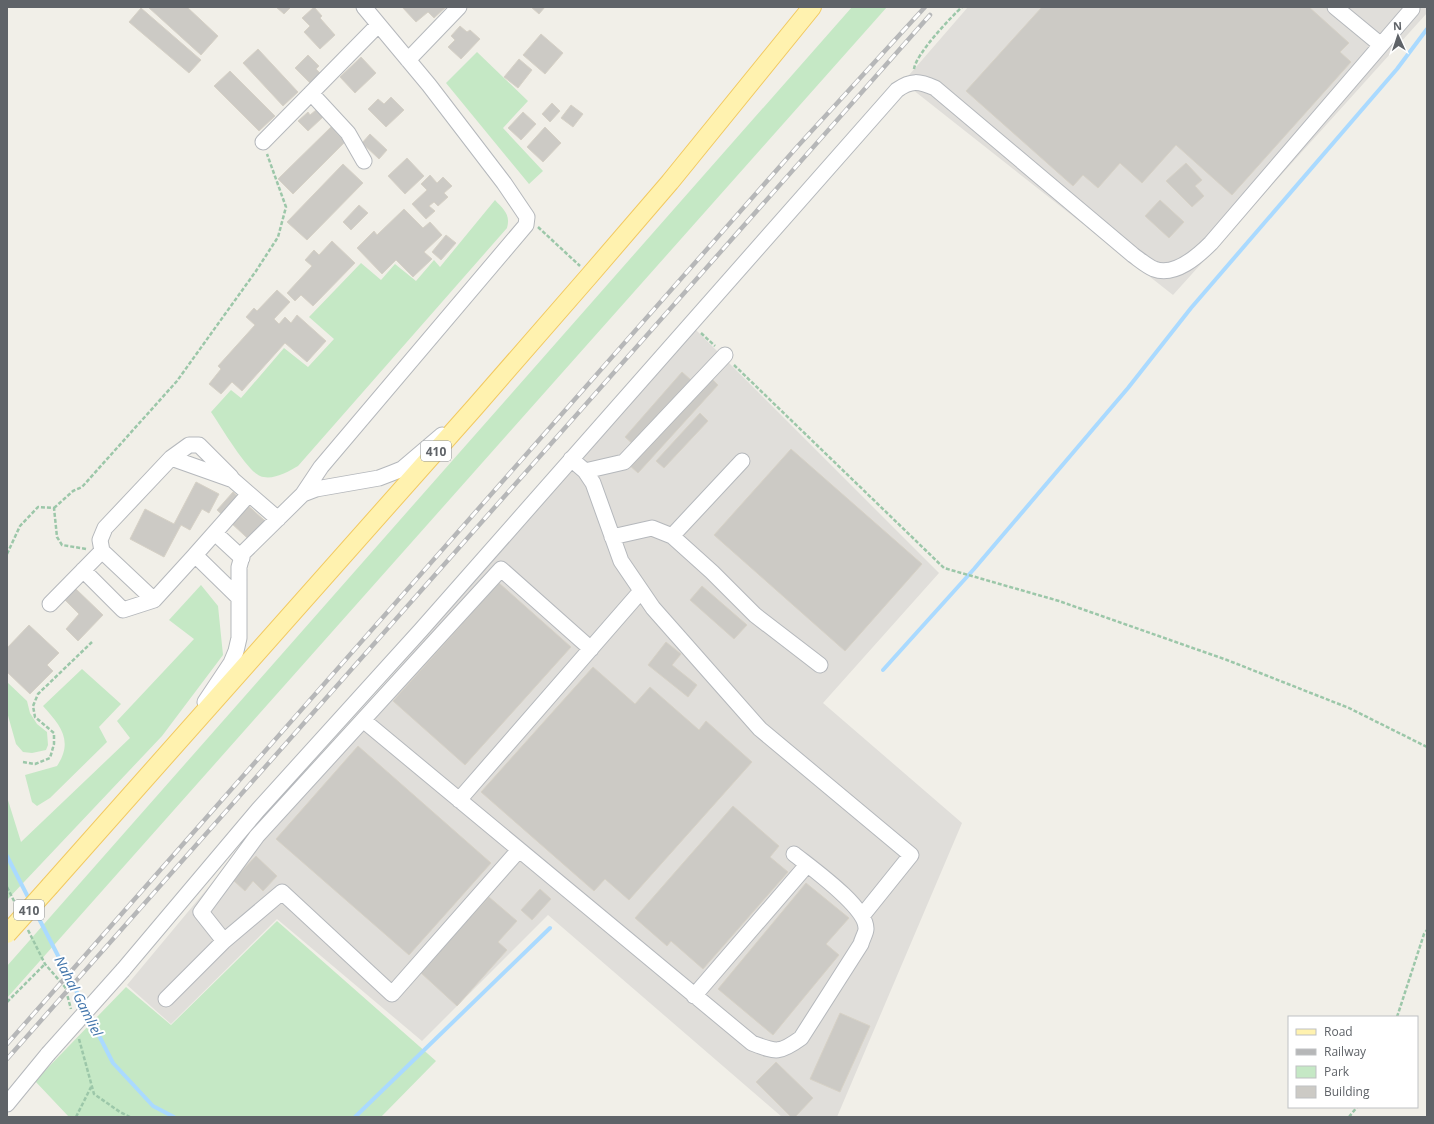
<svg xmlns="http://www.w3.org/2000/svg" width="1434" height="1124" viewBox="0 0 1434 1124" font-family="'Open Sans',sans-serif">
<style>
.industrial{fill:#e0deda}
.green{fill:#c5e8c5}
.lines{fill:none;stroke-linecap:round;stroke-linejoin:round}
.stream{stroke:#aadaff;stroke-width:4}
.building{fill:#cccac5;stroke:#d6d1c6}
.minor-casing{stroke:#b5b8bc;stroke-width:17}
.major-casing{stroke:#f2c960;stroke-width:20}
.path{stroke:#9cc7a9;stroke-width:2.5;stroke-dasharray:4 2;stroke-linecap:butt}
.minor{stroke:#fff;stroke-width:15}
.major{stroke:#fff2af;stroke-width:18}
.rail-casing{stroke:#b6b7b8;stroke-width:4.5}
.rail{stroke:#fff;stroke-width:3;stroke-dasharray:9;stroke-linecap:butt}
.minor-bridge-casing{stroke:#b5b8bc;stroke-width:17;stroke-linecap:butt}
.major-bridge-casing{stroke:#f2c960;stroke-width:20;stroke-linecap:butt}
.minor-bridge{stroke:#fff;stroke-width:15}
.major-bridge{stroke:#fff2af;stroke-width:18}
.labels{text-anchor:middle;dominant-baseline:central;stroke-width:4;stroke-linejoin:round;paint-order:stroke}
.shield{fill:#fff;stroke:#8f9295;stroke-width:1}
.shield-label{font-size:12px;font-weight:bold;fill:#5f6368}
.water-label{font-size:14px;font-style:italic;fill:#4174aa;stroke:#fff}
</style>
<rect width="100%" height="100%" fill="#f1efe8"/>
<path class="industrial" d="M 968,7 L 1427,7 L 1427,13 L 1173,295 L 903,82 Z
M 695,329 L 939,573 L 823,703 L 962,823 L 837,1117 L 782,1117 L 548,915 L 422,1041 L 277,919 L 171,1024 L 127,985 L 242,847 Z"/>
<path class="green" d="M 852,7 L 887,7 L 7,998 L 7,966 Z
M 477,52 L 528,101 L 503,128 L 543,171 L 529,184 L 446,83 Z
M 495,200 C 503,209 511,214 507,228 L 298,466 C 288,472 272,481 260,476 C 247,471 220,425 211,412 L 231,390 L 241,398 L 284,348 L 308,367 L 334,339 L 309,317 L 361,263 L 381,280 L 395,264 L 416,281 L 434,260 L 440,267 Z
M 201,585 L 218,606 L 223,655 L 162,736 L 7,900 L 7,797 L 21,842 L 130,738 L 117,721 L 194,639 L 169,620 Z
M 82,669 L 121,704 L 99,727 L 107,742 L 50,798 L 37,806 L 32,802 L 25,775 L 57,766 C 74,740 60,725 43,706 Z
M 7,682 L 27,701 L 30,713 L 37,724 L 47,732 L 48,745 L 46,750 L 32,753 L 23,752 L 16,744 L 7,712 Z
M 277,921 L 436,1061 L 381,1117 L 69,1117 L 35,1081 L 126,987 L 171,1025 Z"/>
<g class="lines">
<path class="stream" d="M 883,670 L 974,569 L 1128,388 L 1191,308 L 1397,69 L 1427,29
M 7,856 L 30,901
M 35,911 L 85,1008
M 88,1014 L 113,1063 L 153,1106 L 174,1117
M 355,1117 L 550,928"/>
</g>
<path class="building" d="M 148,7 L 187,7 L 218,36 L 201,55 Z
M 276,7 L 291,7 L 284,14 Z
M 314,7 L 322,16 L 320,18 L 335,35 L 320,49 L 304,32 L 310,26 L 302,18 Z
M 402,7 L 446,7 L 434,18 L 428,12 L 416,22 Z
M 531,7 L 545,7 L 539,14 Z
M 1042,7 L 1309,7 L 1349,43 L 1340,52 L 1351,62 L 1232,195 L 1176,145 L 1142,183 L 1120,163 L 1098,188 L 1083,175 L 1073,186 L 966,91 Z
M 141,8 L 201,60 L 189,73 L 129,22 Z
M 460,26 L 467,32 L 470,30 L 480,39 L 461,59 L 448,47 L 455,40 L 451,36 Z
M 541,34 L 563,53 L 545,74 L 523,55 Z
M 258,49 L 298,92 L 283,106 L 243,63 Z
M 308,55 L 319,66 L 316,69 L 323,76 L 313,86 L 295,68 Z
M 361,57 L 376,73 L 355,93 L 340,77 Z
M 519,59 L 532,70 L 518,88 L 504,77 Z
M 230,71 L 275,116 L 259,131 L 214,86 Z
M 391,97 L 404,110 L 386,127 L 368,109 L 378,99 L 384,104 Z
M 552,103 L 560,111 L 550,122 L 542,114 Z
M 571,105 L 583,114 L 573,127 L 561,118 Z
M 316,110 L 323,117 L 308,131 L 298,121 L 308,112 L 310,115 Z
M 523,112 L 536,124 L 521,140 L 508,128 Z
M 331,127 L 345,142 L 293,194 L 278,179 Z
M 545,127 L 561,143 L 543,162 L 527,147 Z
M 370,134 L 387,150 L 379,159 L 362,143 Z
M 407,158 L 424,176 L 405,194 L 388,176 Z
M 1186,163 L 1202,180 L 1195,186 L 1204,196 L 1192,207 L 1166,181 Z
M 343,164 L 363,183 L 307,240 L 287,222 Z
M 430,175 L 437,183 L 443,177 L 452,186 L 444,193 L 448,197 L 438,206 L 434,202 L 429,206 L 435,211 L 426,219 L 412,204 L 427,190 L 421,184 Z
M 1160,200 L 1184,222 L 1169,238 L 1145,216 Z
M 359,205 L 368,213 L 351,230 L 343,222 Z
M 404,209 L 423,228 L 430,222 L 442,235 L 424,252 L 432,259 L 413,277 L 396,260 L 382,274 L 357,248 L 374,231 L 377,235 Z
M 446,235 L 456,243 L 441,260 L 432,252 Z
M 332,241 L 355,263 L 313,306 L 301,295 L 295,301 L 287,293 L 312,266 L 305,260 L 314,250 L 319,255 Z
M 277,290 L 290,302 L 274,319 L 279,324 L 285,317 L 291,323 L 297,315 L 326,341 L 307,362 L 285,343 L 242,391 L 232,382 L 221,394 L 209,384 L 221,369 L 218,366 L 255,325 L 246,317 L 254,308 L 257,311 Z
M 682,372 L 692,381 L 635,446 L 625,437 Z
M 709,376 L 718,385 L 638,473 L 628,464 Z
M 700,413 L 708,421 L 664,468 L 656,461 Z
M 791,449 L 922,564 L 845,651 L 714,535 Z
M 196,482 L 219,494 L 209,513 L 202,509 L 190,530 L 181,525 L 164,557 L 130,539 L 145,509 L 174,524 Z
M 233,492 L 274,529 L 257,547 L 217,510 Z
M 499,583 L 571,647 L 465,765 L 393,701 Z
M 702,586 L 747,625 L 734,639 L 690,600 Z
M 76,589 L 103,615 L 78,641 L 66,629 L 79,614 L 65,600 Z
M 29,625 L 59,653 L 47,665 L 53,671 L 30,694 L 7,672 L 7,648 Z
M 666,642 L 681,654 L 672,665 L 697,685 L 688,697 L 648,665 Z
M 593,667 L 635,704 L 650,687 L 699,730 L 706,721 L 752,762 L 629,900 L 605,879 L 594,891 L 481,792 Z
M 358,746 L 491,863 L 409,955 L 276,839 Z
M 733,806 L 779,846 L 770,857 L 788,872 L 703,969 L 671,941 L 667,946 L 635,918 Z
M 256,856 L 277,876 L 263,891 L 253,881 L 245,891 L 233,880 Z
M 806,883 L 849,918 L 826,944 L 839,955 L 773,1035 L 718,989 Z
M 540,889 L 551,899 L 532,920 L 521,910 Z
M 489,897 L 517,921 L 498,942 L 507,950 L 457,1006 L 420,972 Z
M 840,1013 L 870,1026 L 840,1092 L 810,1079 Z
M 776,1062 L 813,1098 L 795,1117 L 791,1117 L 756,1082 Z"/>
<g class="lines">
<g class="minor-casing">
<path id="minor" d="M 1335,7 L 1381,45
M 408,60 L 459,7
M 311,93 L 348,133 L 364,161
M 263,142 L 378,25
M 171,458 L 189,445 L 199,445 L 231,477
M 571,459 L 585,471 L 593,483 L 621,561 L 653,608 L 760,729 L 911,855 L 862,916
M 585,471 L 624,462 L 725,355
M 303,494 L 321,467 L 526,225 L 527,217 L 504,183 L 429,85 L 364,7
M 215,533 L 242,558
M 672,536 L 742,461
M 612,537 L 652,528 L 672,536 L 712,572 L 755,615 L 820,665
M 195,555 L 249,494
M 83,570 L 123,610 L 154,600
M 239,598 L 195,555 L 154,600 L 102,551 L 100,540 L 105,528 L 171,458 L 233,480 L 278,519
M 50,604 L 102,551
M 205,702 L 231,663 L 236,651 L 239,638 L 239,567 L 243,553 L 303,494 L 316,489 L 379,478 L 392,473 L 402,469 L 442,435
M 363,720 L 752,1043 C 776,1052 779,1054 801,1038 L 861,944 C 862,939 866,933 866,929 C 867,907 810,867 794,854
M 459,800 L 641,591
M 224,941 L 201,912 L 257,836 L 501,569 L 591,649
M 123,970 L 258,810 L 421,630 L 897,90 C 911,80 919,81 935,88 L 1133,255 C 1140,260 1147,266 1154,269 C 1175,277 1198,256 1211,243 L 1412,9
M 694,996 L 807,865
M 166,999 L 224,941 L 282,892 L 392,994 L 519,850
M 7,1104 L 48,1054"/>
</g>
<g class="major-casing">
<path id="major" d="M 50,886 L 475,407 L 590,275 L 670,182 L 812,7"/>
</g>
<path class="path" d="M 914,69 C 916,54 950,18 962,7
M 538,227 L 580,266
M 701,333 L 715,346
M 734,365 L 944,568 L 1059,601 L 1227,660 L 1349,708 L 1427,747
M 54,508 L 73,491 L 82,487 L 177,381 L 256,271 L 278,237 L 286,207 L 267,154
M 7,554 L 20,526 L 38,507 L 54,508 L 57,537 L 62,545 L 86,549
M 23,762 L 35,764 L 50,758 L 54,744 L 54,733 L 35,717 L 33,706 L 38,694 L 92,642
M 7,887 L 15,903
M 28,930 L 45,964 L 65,987 L 71,1009
M 7,1002 L 45,964
M 1397,1017 L 1424,934 L 1427,930
M 79,1039 L 94,1094 L 120,1112 L 130,1117
M 76,1117 L 91,1087
M 1349,1117 L 1357,1107"/>
<use href="#minor" class="minor"/>
<use href="#major" class="major"/>
<g class="rail-casing">
<path id="rail" d="M 7,1044 L 797,147 L 925,7
M 7,1059 L 930,15"/>
</g>
<use href="#rail" class="rail"/>
<g class="minor-bridge-casing">
<path id="minor-bridge" d="M 48,1054 L 123,970"/>
</g>
<g class="major-bridge-casing">
<path id="major-bridge" d="M 7,934 L 50,886"/>
</g>
<use href="#minor-bridge" class="minor-bridge"/>
<use href="#major-bridge" class="major-bridge"/>
</g>
<g class="labels">
<g class="shield">
<rect x="421" y="441" width="30" height="20" rx="3"/>
<rect x="14" y="900" width="30" height="20" rx="3"/>
</g>
<g class="shield-label">
<text x="436" y="451">410</text>
<text x="29" y="910">410</text>
</g>
<g class="water-label">
<text transform="translate(79 996) rotate(63)">Nahal Gamliel</text>
</g>
</g>
<rect width="1434" height="1124" fill="none" stroke="#5f6368" stroke-width="16"/>
<rect x="1288" y="1016" width="130" height="92" fill="#ffffff" stroke="#bfc1c3"/>
<rect x="1296" y="1029" width="20" height="6" fill="#fff2af" stroke="#bfc1c3"/>
<text x="1324" y="1036" font-size="12" fill="#5f6368">Road</text>
<rect x="1296" y="1049" width="20" height="6" fill="#b6b7b8" stroke="#bfc1c3"/>
<text x="1324" y="1056" font-size="12" fill="#5f6368">Railway</text>
<rect x="1296" y="1066" width="20" height="12" fill="#c5e8c5" stroke="#bfc1c3"/>
<text x="1324" y="1076" font-size="12" fill="#5f6368">Park</text>
<rect x="1296" y="1086" width="20" height="12" fill="#cccac5" stroke="#bfc1c3"/>
<text x="1324" y="1096" font-size="12" fill="#5f6368">Building</text>
<g transform="translate(1398 36) rotate(357)" stroke="#ffffff" stroke-width="3" paint-order="stroke">
<path d="M0-3L7 15L0 10L-7 15Z" fill="#5f6368"/>
<text y="-6" font-size="11" font-weight="bold" text-anchor="middle" fill="#5f6368">N</text>
</g>
</svg>
